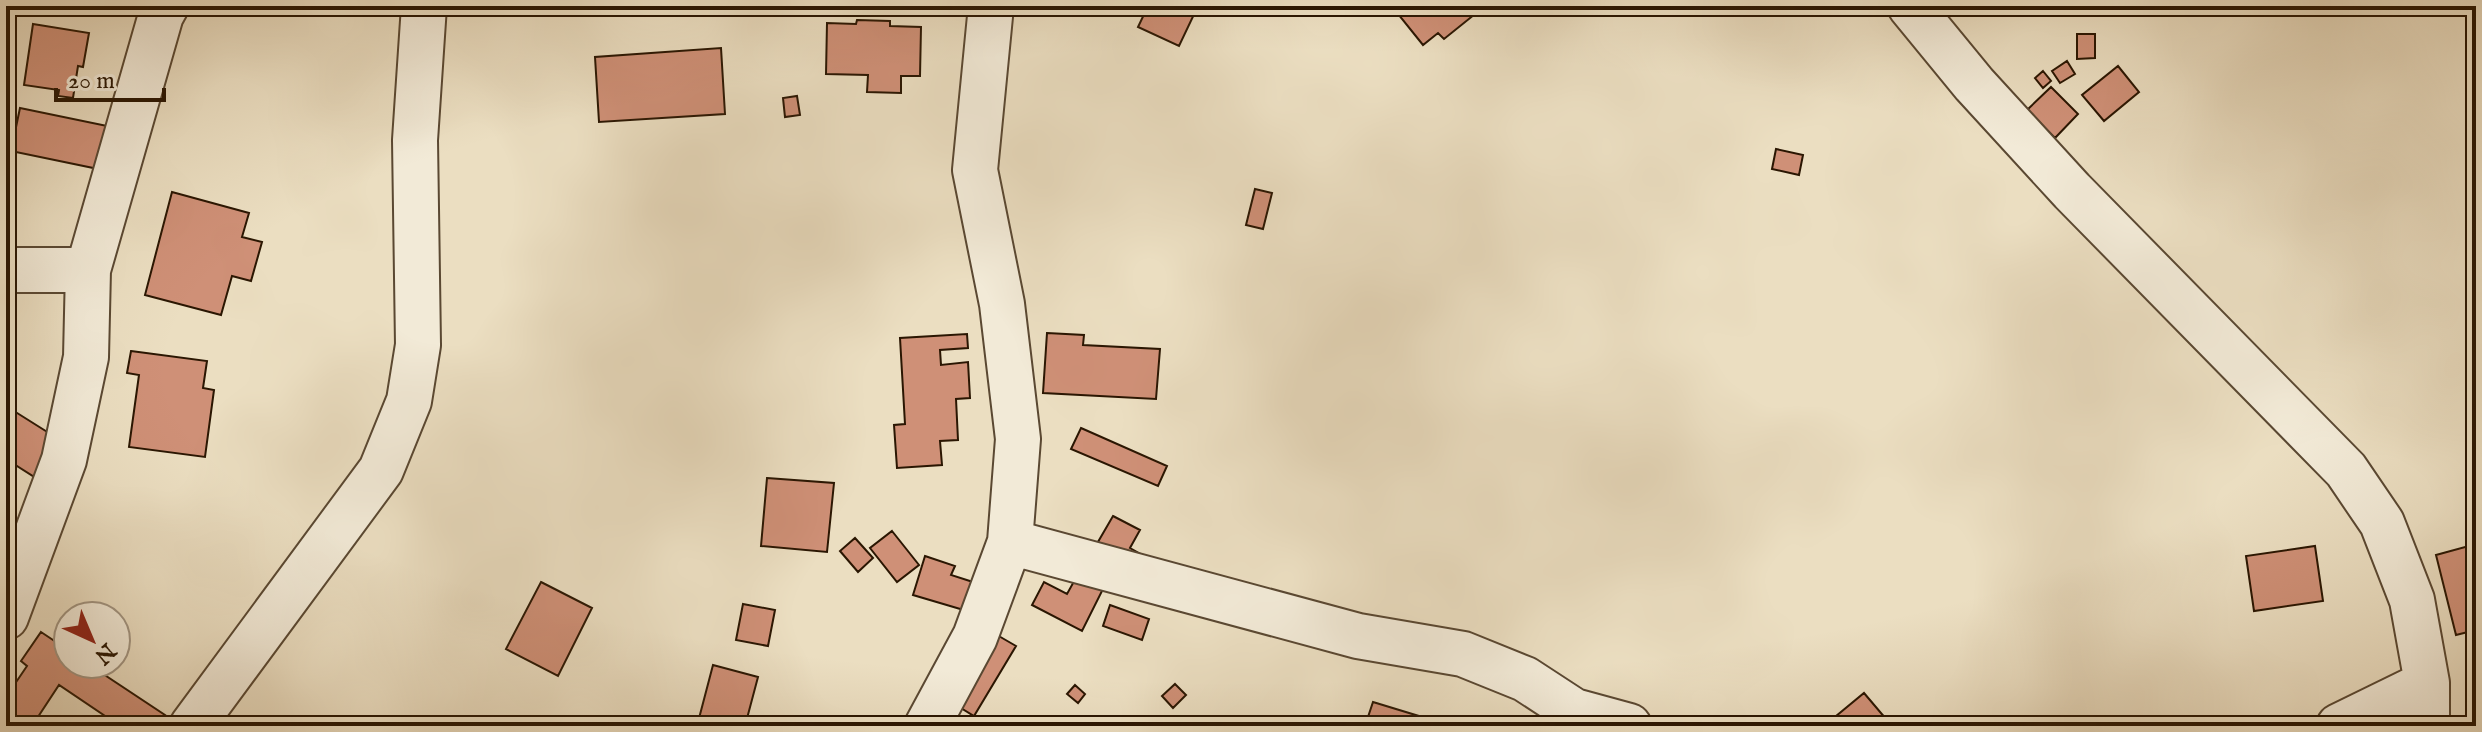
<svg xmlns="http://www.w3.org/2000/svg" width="2482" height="732" viewBox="0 0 2482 732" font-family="'IM FELL English',serif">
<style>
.building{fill:#cf9077;stroke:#2a1602;stroke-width:2}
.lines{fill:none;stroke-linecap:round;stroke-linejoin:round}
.minor-casing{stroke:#5a4832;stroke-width:48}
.minor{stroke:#f2ead7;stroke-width:44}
</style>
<rect width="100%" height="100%" fill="#ebdec1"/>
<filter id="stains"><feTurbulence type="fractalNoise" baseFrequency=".0025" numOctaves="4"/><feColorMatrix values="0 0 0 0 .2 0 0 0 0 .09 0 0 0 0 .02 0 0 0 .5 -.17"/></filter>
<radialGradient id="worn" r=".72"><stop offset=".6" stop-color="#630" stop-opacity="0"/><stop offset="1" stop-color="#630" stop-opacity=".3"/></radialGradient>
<path class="building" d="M 16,6 L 46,6 L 39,6 L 39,13 L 16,12 Z
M 1148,6 L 1198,6 L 1179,46 L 1138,27 Z
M 1408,6 L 1485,6 L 1444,39 L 1438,33 L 1423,45 L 1398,14 Z
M 857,20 L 890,21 L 890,26 L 921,27 L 920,76 L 901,76 L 901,93 L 867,92 L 868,75 L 826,74 L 827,23 L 856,24 Z
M 33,24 L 89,33 L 83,67 L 78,66 L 73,98 L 58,96 L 59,90 L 24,85 Z
M 2077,34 L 2095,34 L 2095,58 L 2077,59 Z
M 721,48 L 725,114 L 599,122 L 595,57 Z
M 2067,61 L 2075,74 L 2060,83 L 2052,71 Z
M 2118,66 L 2139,92 L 2104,121 L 2082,95 Z
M 2043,71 L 2051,81 L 2043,88 L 2035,78 Z
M 2051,87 L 2078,114 L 2055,138 L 2027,110 Z
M 797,96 L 800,115 L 785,117 L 783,98 Z
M 20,108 L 112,127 L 103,170 L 11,151 Z
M 1776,149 L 1803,155 L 1799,175 L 1772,169 Z
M 1255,189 L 1272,193 L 1263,229 L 1246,225 Z
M 172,192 L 249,213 L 242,237 L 262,242 L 251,281 L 232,276 L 221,315 L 145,295 Z
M 1047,333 L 1084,335 L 1083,345 L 1160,349 L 1156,399 L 1043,393 Z
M 967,334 L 968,348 L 940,350 L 941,365 L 968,362 L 970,398 L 956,399 L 958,440 L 940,441 L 942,465 L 897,468 L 894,425 L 905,424 L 900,338 Z
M 131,351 L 207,361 L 203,388 L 214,390 L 205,457 L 129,447 L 139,375 L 127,373 Z
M 6,406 L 60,440 L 36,478 L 6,459 Z
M 1081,428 L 1167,466 L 1158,486 L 1071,449 Z
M 767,478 L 834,483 L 827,552 L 761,546 Z
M 6,506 L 25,529 L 6,543 Z
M 1113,516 L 1140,530 L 1130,548 L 1142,555 L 1135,568 L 1091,554 Z
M 892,531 L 919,565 L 897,582 L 870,548 Z
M 855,538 L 873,558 L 858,572 L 840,551 Z
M 2476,544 L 2476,573 L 2470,575 L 2476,598 L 2476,630 L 2456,635 L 2436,555 Z
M 2315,546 L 2323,601 L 2254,611 L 2246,556 Z
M 925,556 L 955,566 L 951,575 L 976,583 L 967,611 L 913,595 Z
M 1077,576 L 1103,589 L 1082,631 L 1032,605 L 1044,582 L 1067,594 Z
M 541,582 L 592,608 L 558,676 L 506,649 Z
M 743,604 L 775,610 L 768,646 L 736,640 Z
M 1110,605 L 1149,619 L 1142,640 L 1103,626 Z
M 41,632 L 68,650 L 68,664 L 88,664 L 165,715 L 157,726 L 120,726 L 59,685 L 32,726 L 6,726 L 6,697 L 27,666 L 21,661 Z
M 997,635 L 1016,646 L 974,716 L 956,705 Z
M 713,665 L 758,677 L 745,726 L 697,726 Z
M 1175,684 L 1186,695 L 1173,708 L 1162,696 Z
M 1075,685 L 1085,694 L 1078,703 L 1067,694 Z
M 1864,693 L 1892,726 L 1824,726 Z
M 1373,702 L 1432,720 L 1430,726 L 1365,726 Z
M 954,714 L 972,726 L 946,726 Z"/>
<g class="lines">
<g class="minor-casing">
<path id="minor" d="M 1910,6 L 1974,84 L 2072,191 L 2346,470 L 2382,523 L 2412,600 L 2427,683 L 2427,726
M 6,270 L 88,270
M 1010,542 L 1358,636 L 1463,654 L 1525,679 L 1574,711 L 1629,726
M 6,617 L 64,460 L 86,357 L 88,270 L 161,15 L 166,6
M 192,726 L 381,470 L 409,401 L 418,345 L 415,140 L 424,6
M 927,726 L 975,637 L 1010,542 L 1018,439 L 1002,304 L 975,170 L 991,6
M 2339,726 L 2427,683"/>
</g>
<use href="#minor" class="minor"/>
</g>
<rect width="2482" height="732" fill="none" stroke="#ebdec1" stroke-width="32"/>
<rect x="8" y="8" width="2466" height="716" fill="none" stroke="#2a1602" stroke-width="4"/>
<rect x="16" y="16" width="2450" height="700" fill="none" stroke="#2a1602" stroke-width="2"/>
<g transform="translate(92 640) rotate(136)"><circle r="38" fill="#f2ead7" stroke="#a29582" stroke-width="2"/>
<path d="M0-6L14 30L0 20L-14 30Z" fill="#8f2418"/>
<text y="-12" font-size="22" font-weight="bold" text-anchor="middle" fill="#2a1602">N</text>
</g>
<path d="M56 88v12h108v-12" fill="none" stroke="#2a1602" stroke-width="4"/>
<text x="68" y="88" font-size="24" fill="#2a1602" stroke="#f2ead7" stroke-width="6" paint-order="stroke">20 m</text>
<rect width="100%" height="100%" filter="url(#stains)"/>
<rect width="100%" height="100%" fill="url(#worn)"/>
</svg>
